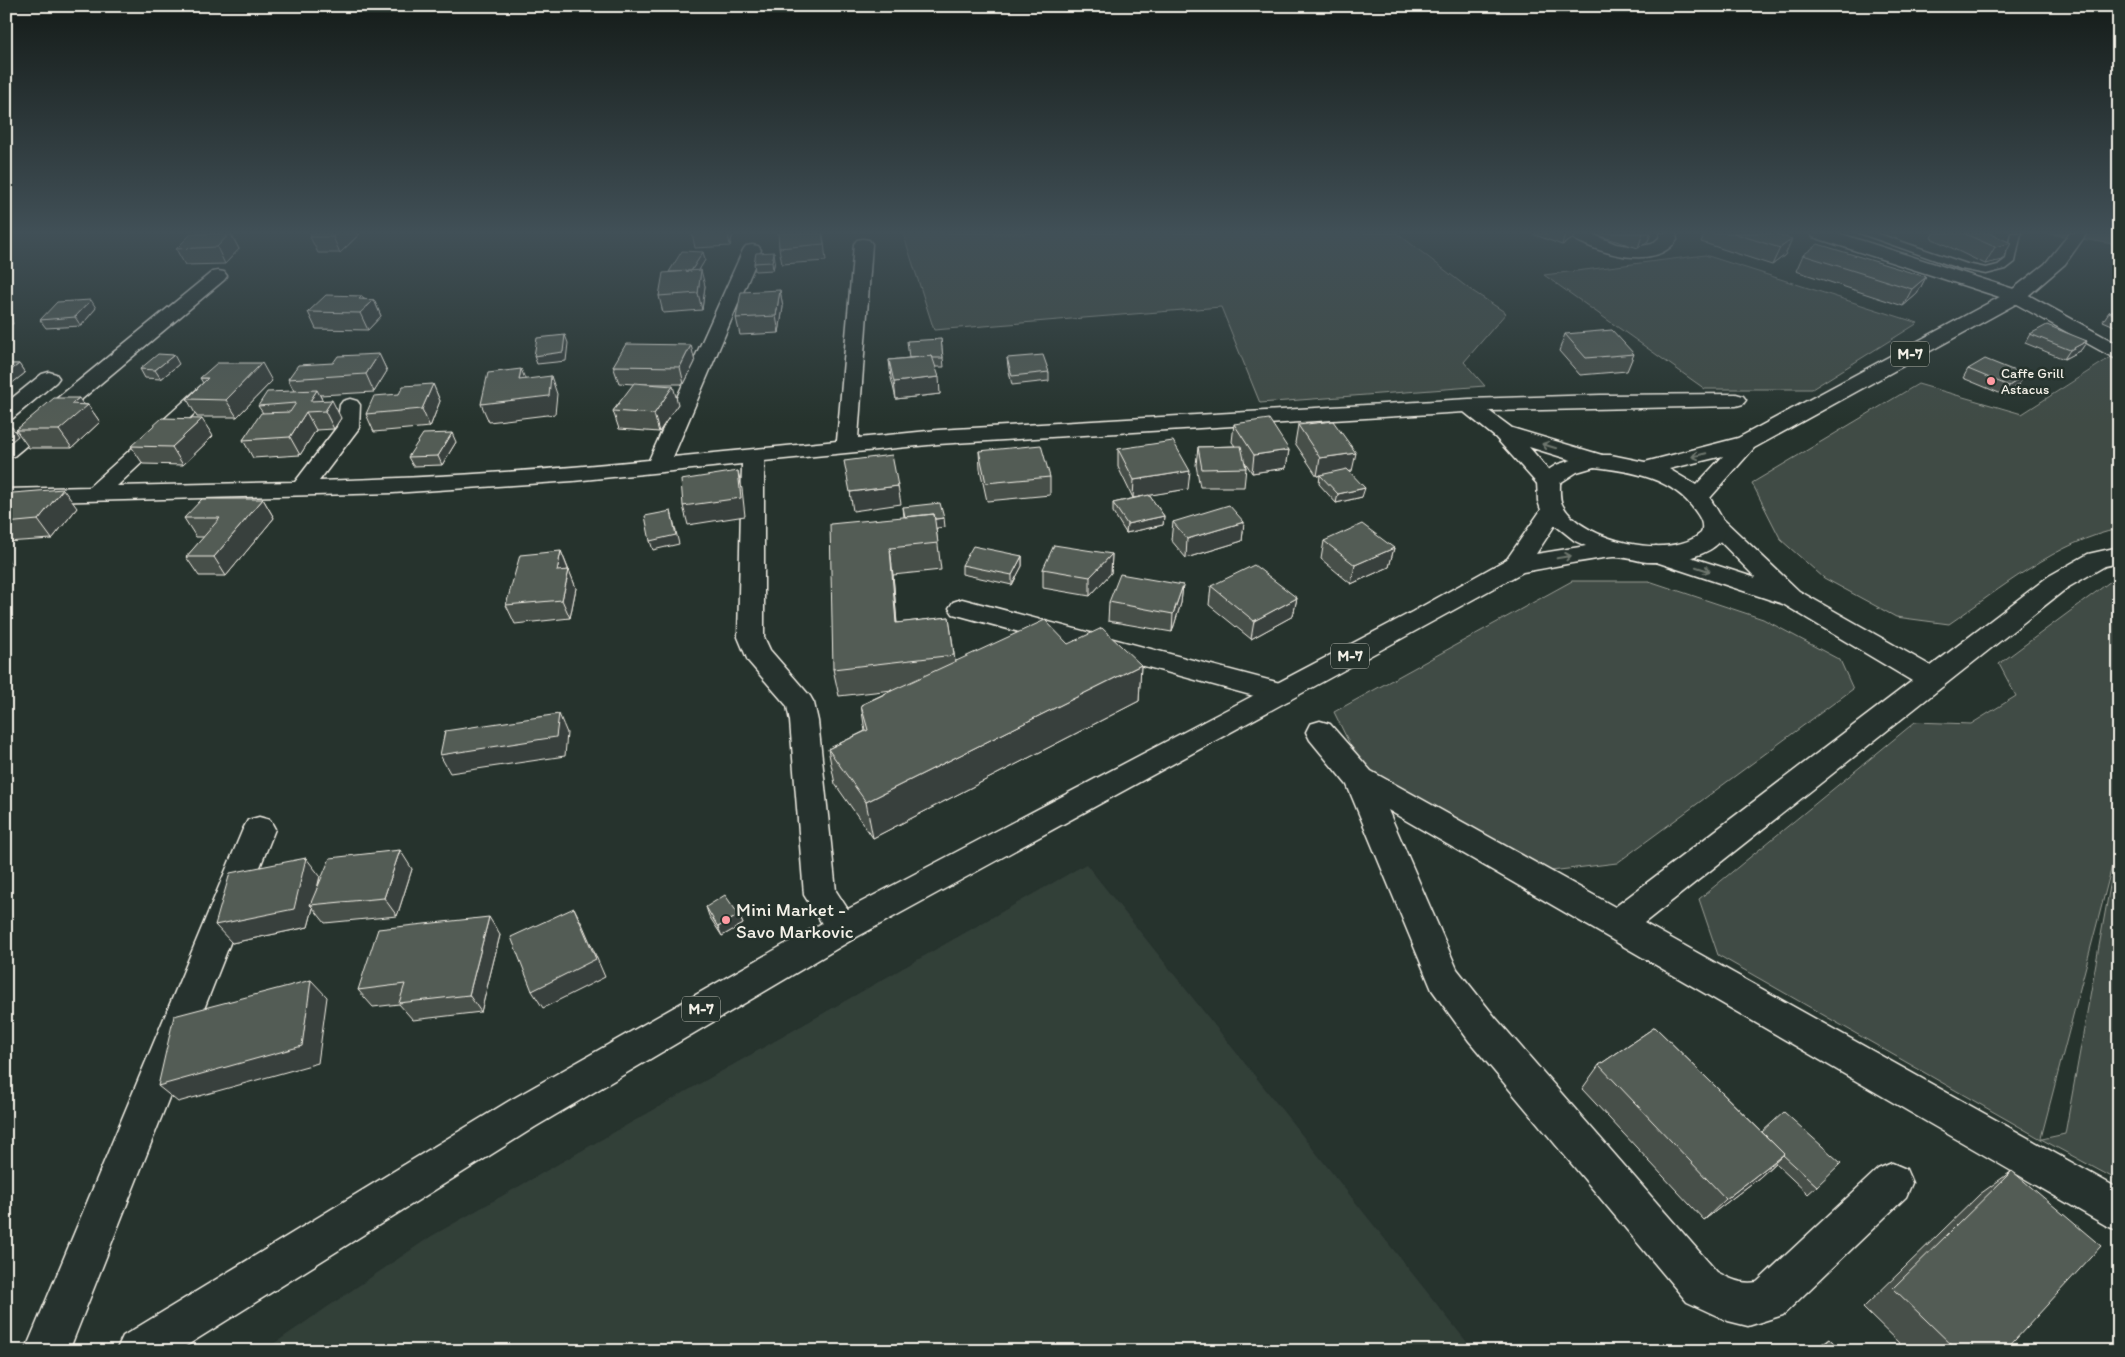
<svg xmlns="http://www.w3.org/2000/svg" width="2125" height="1357" viewBox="0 0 2125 1357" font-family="Itim,sans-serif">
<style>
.built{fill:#333f39}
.green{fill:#414b45;stroke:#9a9e96;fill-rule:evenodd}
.water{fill:#676f68;stroke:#9fa39b}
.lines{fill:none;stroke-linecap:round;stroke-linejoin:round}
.service-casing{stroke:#f4f1e8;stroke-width:3}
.minor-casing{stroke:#f4f1e8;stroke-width:3}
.primary-casing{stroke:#f4f1e8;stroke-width:3}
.service{fill:#26332d;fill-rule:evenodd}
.minor{fill:#26332d;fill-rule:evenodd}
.primary{fill:#26332d;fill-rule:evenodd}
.wall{fill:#474f49;stroke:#f4f1e8}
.shaded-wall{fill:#39403c;stroke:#f4f1e8}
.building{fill:#525c55;stroke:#f4f1e8}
.oneway{stroke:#6e766e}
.poi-dot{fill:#ff9aa2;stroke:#26332d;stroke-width:2}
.labels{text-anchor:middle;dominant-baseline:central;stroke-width:5;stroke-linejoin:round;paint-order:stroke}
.far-poi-label{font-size:14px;fill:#f4f1e8;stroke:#26332d;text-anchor:start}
.shield{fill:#26332d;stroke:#b6b8b0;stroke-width:1}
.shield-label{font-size:15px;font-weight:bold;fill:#f4f1e8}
.near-poi-label{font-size:19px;fill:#f4f1e8;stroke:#26332d;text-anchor:start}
</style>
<rect width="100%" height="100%" fill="#26332d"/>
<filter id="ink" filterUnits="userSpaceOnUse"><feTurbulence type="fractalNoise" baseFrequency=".02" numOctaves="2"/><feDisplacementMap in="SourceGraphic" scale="10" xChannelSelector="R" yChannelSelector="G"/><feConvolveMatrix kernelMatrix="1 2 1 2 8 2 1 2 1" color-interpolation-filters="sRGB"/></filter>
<g filter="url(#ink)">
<path class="built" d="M 1086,864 L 1474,1351 L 263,1351 L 430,1237 Z"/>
<path class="green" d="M 903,233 L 1397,233 L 1468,288 L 1506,313 L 1464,362 L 1485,386 L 1260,403 L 1221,307 L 934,330 Z
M 1705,255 L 1918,323 L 1812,389 L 1705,389 L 1544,275 Z
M 2111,357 L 2119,362 L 2119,529 C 2059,540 1999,590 1949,624 L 1896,617 L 1824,578 L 1781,540 L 1752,483 L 1918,384 L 2022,414 Z
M 2119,575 L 2119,1181 L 2041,1139 L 1718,955 L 1699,899 L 1915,722 L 1971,724 L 2016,696 L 1999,664 ZM 2117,847 L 2065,1134 L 2042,1139 L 2041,1138 Z
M 1572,581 L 1649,581 L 1763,619 L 1840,660 L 1853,689 L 1617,863 L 1551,871 L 1362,769 L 1334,712 Z"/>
<path class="water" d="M 2048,233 L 2119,233 L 2119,245 L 2051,234 Z"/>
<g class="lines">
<g class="service-casing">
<path id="service" d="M 1859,233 L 1876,233 L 1967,264 L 1986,268 L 1998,265 L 2006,259 L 2011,233 L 2021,233 L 2015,262 L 2006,269 L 1986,274 L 1961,269 Z"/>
</g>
<g class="minor-casing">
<path id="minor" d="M 1567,233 L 1589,233 L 1616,244 L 1635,247 L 1652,244 L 1659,238 L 1660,233 L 1676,233 L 1677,240 C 1657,268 1612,256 1586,245 C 1580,242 1571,239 1567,233 Z
M 1811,233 L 1838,233 L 2023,292 L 2119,345 L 2119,359 L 2112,357 L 2009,300 L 1813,237 Z
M 863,239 L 869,240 L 872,244 L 858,438 L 938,430 L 1469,399 L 1600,395 L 1736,394 L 1743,396 L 1746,400 L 1743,404 L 1736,406 L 1489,411 L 1512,428 L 1602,455 L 1605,460 L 1602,465 L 1594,467 L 1529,447 L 1559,482 L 1556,487 L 1548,489 L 1540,487 L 1495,437 L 1464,412 L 938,444 L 764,461 L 764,637 L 770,650 L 810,696 L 814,703 L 818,721 L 836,891 L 860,928 L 855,938 L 843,942 L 831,938 L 804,895 L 790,721 L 787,706 L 748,661 L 738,637 L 742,464 L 573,481 L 393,493 L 6,503 L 6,489 L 89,487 L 212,376 L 219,374 L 226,376 L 229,380 L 226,384 L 117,486 L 295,482 L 337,427 L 340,405 L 343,401 L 350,399 L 357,401 L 360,405 L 359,428 L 319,481 C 429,478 539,471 649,460 L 743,250 L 746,246 L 752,245 L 758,246 L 761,250 L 673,457 L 837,441 L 854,244 L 857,240 Z
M 218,271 L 224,272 L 227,276 L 224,280 L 14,456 L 6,458 L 6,440 L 212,272 Z
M 49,372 L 56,374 L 59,378 L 56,382 L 13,418 L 6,420 L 6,403 L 42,374 Z
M 1715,517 L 1723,519 L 1799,591 L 1931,666 L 2049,576 L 2088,554 L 2119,547 L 2119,563 L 2105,566 L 2067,588 L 1644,923 L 2119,1189 L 2119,1231 L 2105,1225 L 1388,810 L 1457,969 L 1495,1017 L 1717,1272 C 1730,1279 1742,1285 1757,1282 L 1878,1169 L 1892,1163 L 1906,1169 L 1912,1183 L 1906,1197 L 1783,1315 L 1748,1326 L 1728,1321 L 1687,1302 L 1469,1041 L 1432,990 L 1347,785 L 1310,740 L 1306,732 L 1310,724 L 1320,721 L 1330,724 L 1371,771 L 1615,907 L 1912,681 L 1783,604 L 1647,559 L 1644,554 L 1647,549 L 1656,546 L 1756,578 L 1703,524 L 1707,519 Z
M 962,599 L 1280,683 L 1290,686 L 1294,693 L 1290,700 L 1280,703 L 953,614 L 949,608 L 953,602 Z
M 259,817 L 270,820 L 275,829 L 69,1351 L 25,1351 L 243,829 L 248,820 Z"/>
</g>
<g class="primary-casing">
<path id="primary" d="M 2070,233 L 2087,233 L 2065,264 L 2023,300 L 1754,448 L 1710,498 L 1726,525 C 1726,557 1671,563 1647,562 C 1636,561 1624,556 1613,557 C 1583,560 1553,567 1523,572 L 855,938 L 535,1127 L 178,1351 L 116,1351 L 123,1336 L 509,1101 L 831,918 L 1412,612 L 1507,559 L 1541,510 L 1538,501 L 1537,482 L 1545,472 L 1556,465 L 1587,455 L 1611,455 L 1645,462 L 1738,438 L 2009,292 L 2045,264 ZM 1723,456 L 1696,485 L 1669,469 ZM 1594,467 C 1631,471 1674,478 1696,512 C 1701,519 1704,525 1701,533 C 1670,561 1583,541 1563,506 C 1559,500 1560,490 1560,483 L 1577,472 ZM 1555,525 L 1575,541 L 1586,546 L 1536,554 Z"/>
</g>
<use href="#service" class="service"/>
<use href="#minor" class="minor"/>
<use href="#primary" class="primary"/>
</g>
<path class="wall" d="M 220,233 L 231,233 L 239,249 L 225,264 L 185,265 L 176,249 Z
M 310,233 L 360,234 L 340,253 L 318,253 L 310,237 L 312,236 Z
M 692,233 L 733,233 L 730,246 L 695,248 Z
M 823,233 L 826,261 L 782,264 L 779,248 Z
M 1530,233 L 1575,233 L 1574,238 L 1562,245 Z
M 1591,233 L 1651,233 L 1648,241 L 1638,248 Z
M 1705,233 L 1775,233 L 1785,255 L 1772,265 L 1701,242 Z
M 1933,233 L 1989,233 L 2011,243 L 2002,260 L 1985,264 L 1931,238 Z
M 703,252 L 705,260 L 699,270 L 705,286 L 702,310 L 663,313 L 659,296 L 669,272 Z
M 1803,255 L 1926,277 L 1917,294 L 1903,306 L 1796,271 Z
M 775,260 L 773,270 L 755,271 L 754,263 Z
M 780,290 L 783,307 L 779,333 L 740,335 L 736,318 Z
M 362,296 L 363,299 L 374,300 L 381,316 L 368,330 L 316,329 L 308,312 Z
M 96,308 L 81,326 L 46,328 L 40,320 Z
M 2119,309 L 2119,328 L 2103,321 L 2109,312 Z
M 1565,334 L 1634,354 L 1627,371 L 1580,375 L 1559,351 Z
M 2030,334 L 2087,341 L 2081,350 L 2064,359 L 2025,343 Z
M 941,339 L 944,367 L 936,367 L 940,394 L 896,399 L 891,378 L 889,360 L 909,358 Z
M 379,354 L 387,371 L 374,392 L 320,395 L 323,401 L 341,418 L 334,429 L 316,430 L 300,455 L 253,458 L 243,440 L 263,413 L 258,406 L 294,391 L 288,379 L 333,363 Z
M 1007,358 L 1049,372 L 1049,381 L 1012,385 L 1008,367 Z
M 695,362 L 684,384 L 638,384 L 678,404 L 659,432 L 619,429 L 613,411 L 634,384 L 619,383 L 613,366 Z
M 6,364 L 19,364 L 25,373 L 11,384 L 6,384 Z
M 179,364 L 161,379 L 145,378 L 140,369 Z
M 1968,369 L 2025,375 L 2019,384 L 2004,395 L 1963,378 Z
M 200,378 L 272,381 L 237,417 L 197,417 L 187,399 L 203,383 Z
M 433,384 L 440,401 L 430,427 L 374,432 L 366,414 L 399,394 Z
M 83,404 L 88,405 L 100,422 L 72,448 L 29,448 L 16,430 Z
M 1234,424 L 1289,450 L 1286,468 L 1252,473 L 1245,462 L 1246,468 L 1244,487 L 1200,487 L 1196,465 L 1198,447 L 1235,446 L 1232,442 Z
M 1298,425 L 1352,471 L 1349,471 L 1362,497 L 1336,503 L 1319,484 L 1320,475 L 1317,476 L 1295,443 Z
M 213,436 L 183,465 L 143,464 L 131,446 Z
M 456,442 L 442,465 L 413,466 L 408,457 Z
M 1118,449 L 1188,489 L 1149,495 L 1164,516 L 1163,525 L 1126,533 L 1113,512 L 1113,503 L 1144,496 L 1133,498 L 1118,467 Z
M 979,451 L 1050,477 L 1050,495 L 987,501 L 980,469 Z
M 263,499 L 274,518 L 226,576 L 199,576 L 186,557 L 204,537 L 196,537 L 184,518 Z
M 6,500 L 77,508 L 52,539 L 6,542 Z
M 903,507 L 945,527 L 936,528 L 941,570 L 893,575 L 897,623 L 949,617 L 955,661 L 1068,644 L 1141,665 L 1139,701 L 873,838 L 835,784 L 828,749 L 865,731 L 861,705 L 892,690 L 839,696 L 833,669 L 904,517 Z
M 1173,522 L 1244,522 L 1242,541 L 1186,558 L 1171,540 Z
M 1324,541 L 1394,548 L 1389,567 L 1351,584 L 1321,559 Z
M 561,551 L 576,588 L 570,618 L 515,624 L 506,605 Z
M 1112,554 L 1111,573 L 1090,596 L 1043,588 L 1043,569 Z
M 1022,556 L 1022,566 L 1012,585 L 962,574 L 962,565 Z
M 1183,585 L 1181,603 L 1172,632 L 1108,621 L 1109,602 Z
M 1211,586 L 1297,598 L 1293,616 L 1251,639 L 1209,605 Z
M 412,869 L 397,916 L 325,923 L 313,908 L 308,927 L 232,943 L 320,876 L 318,887 Z
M 706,907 L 739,915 L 743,924 L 722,936 L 709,916 Z
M 500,935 L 481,1012 L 413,1020 L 399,1004 L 373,1007 L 358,990 Z
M 1655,1027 L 1817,1186 L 1808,1194 L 1775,1163 L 1760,1177 L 1704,1220 L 1582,1089 L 1599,1065 Z
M 2012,1171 L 2005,1351 L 1907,1351 L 1863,1308 L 1980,1194 Z
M 1830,1338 L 1842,1351 L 1810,1351 L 1811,1351 Z"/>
<path class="shaded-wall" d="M 230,233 L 239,249 L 225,264 L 217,247 Z
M 337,233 L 360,233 L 340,253 L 333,237 Z
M 728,233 L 733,233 L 730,246 Z
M 1565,233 L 1575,233 L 1574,238 L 1562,245 Z
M 1643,233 L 1651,233 L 1648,241 L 1638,248 Z
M 1792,239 L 1785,255 L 1772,265 L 1780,248 Z
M 2011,243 L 2002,260 L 1985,264 L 1995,247 Z
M 703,252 L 705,260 L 692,282 L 690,273 Z
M 774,252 L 775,260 L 773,270 L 772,262 Z
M 701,270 L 705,286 L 702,310 L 698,293 Z
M 1926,277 L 1917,294 L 1903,306 L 1912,289 Z
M 780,290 L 783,307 L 779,333 L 776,316 Z
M 362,296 L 367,307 L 374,300 L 381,316 L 368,330 L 360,313 L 359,299 Z
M 91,300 L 96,308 L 81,326 L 75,317 Z
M 6,307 L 11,315 L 13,324 L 6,325 Z
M 565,335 L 568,343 L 566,361 L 537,364 L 534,356 Z
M 2087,341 L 2081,350 L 2064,359 L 2070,350 Z
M 691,345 L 695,362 L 684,384 L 680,367 Z
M 379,354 L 387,371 L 374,392 L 366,374 Z
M 174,355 L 179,364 L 161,379 L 155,370 Z
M 262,363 L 272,381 L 237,417 L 226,400 Z
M 19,364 L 25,373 L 11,384 L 6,376 L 6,374 Z
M 521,369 L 528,386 L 519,380 Z
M 2025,375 L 2019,384 L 2004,395 L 2009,386 Z
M 551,376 L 557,394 L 555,414 L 489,422 L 481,404 Z
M 939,377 L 940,394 L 896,399 L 894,382 Z
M 433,384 L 440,401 L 430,427 L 422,409 Z
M 673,386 L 678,404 L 659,432 L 654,414 Z
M 317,390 L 326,407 L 310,401 Z
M 79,398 L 85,407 L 88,405 L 100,422 L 72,448 L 59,430 L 71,404 Z
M 332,400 L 341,418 L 334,429 L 325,411 Z
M 306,412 L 316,430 L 300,455 L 290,437 Z
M 202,419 L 213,436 L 183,465 L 172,447 Z
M 12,427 L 18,436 L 6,446 L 6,432 Z
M 452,433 L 456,442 L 442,465 L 438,456 Z
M 1289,450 L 1286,468 L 1252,473 L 1254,455 Z
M 1356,453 L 1352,471 L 1317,476 L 1320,458 Z
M 738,471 L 742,489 L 745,516 L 688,525 L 683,506 Z
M 1190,471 L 1188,489 L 1133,498 L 1134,480 Z
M 898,486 L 901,504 L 853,511 L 850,492 Z
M 1365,488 L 1362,497 L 1336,503 L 1338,494 Z
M 63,489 L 77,508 L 52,539 L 38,520 Z
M 263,499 L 274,518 L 226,576 L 214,557 Z
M 671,511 L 679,544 L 653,550 L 650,541 Z
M 1164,516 L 1163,525 L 1126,533 L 1127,524 Z
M 944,518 L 945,527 L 907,532 L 906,523 Z
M 1244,522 L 1242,541 L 1186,558 L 1187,539 Z
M 890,548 L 893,575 L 899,651 L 896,623 Z
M 1394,548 L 1389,567 L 1351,584 L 1355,565 Z
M 561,551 L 568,569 L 564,590 L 557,571 Z
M 1112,554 L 1111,573 L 1090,596 L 1090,577 Z
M 1022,556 L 1022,566 L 1012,585 L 1012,575 Z
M 6,558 L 12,565 L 6,571 Z
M 569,570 L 576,588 L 570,618 L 562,600 Z
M 1183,585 L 1181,603 L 1172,632 L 1173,614 Z
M 1297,598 L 1293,616 L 1251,639 L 1254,621 Z
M 1141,665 L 1139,701 L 873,838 L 866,802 Z
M 559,714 L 567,733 L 565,756 L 450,773 L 440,755 Z
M 400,850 L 412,869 L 397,916 L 384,898 Z
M 306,858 L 320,876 L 313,905 L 310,905 L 313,908 L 308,927 L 232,943 L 215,925 Z
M 574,908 L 583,926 L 605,977 L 543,1008 L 532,991 Z
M 739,915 L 743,924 L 722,936 L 718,927 Z
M 489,917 L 500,935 L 481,1012 L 469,995 Z
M 311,980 L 327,997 L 318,1063 L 178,1102 L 158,1086 Z
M 1784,1154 L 1760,1177 L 1704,1220 L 1726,1199 Z"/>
<path class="building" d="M 230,233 L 217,247 L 176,249 L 191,234 Z
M 314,233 L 337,233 L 333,237 L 310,237 Z
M 778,233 L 822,233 L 824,244 L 779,248 Z
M 1733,233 L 1774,233 L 1792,239 L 1780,248 Z
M 1963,233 L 1989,233 L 2011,243 L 1995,247 Z
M 1818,244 L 1926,277 L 1912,289 L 1803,255 Z
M 682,251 L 703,252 L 691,271 L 669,272 Z
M 774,252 L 772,262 L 754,263 L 756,253 Z
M 701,270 L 698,293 L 659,296 L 663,273 Z
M 780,290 L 776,316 L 736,318 L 741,292 Z
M 326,295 L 362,296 L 359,299 L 374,300 L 360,313 L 308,312 Z
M 91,300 L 75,317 L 40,320 L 57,302 Z
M 2119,309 L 2119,317 L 2109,312 Z
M 2047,325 L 2087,341 L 2070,350 L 2030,334 Z
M 1612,330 L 1634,354 L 1586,358 L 1565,334 Z
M 565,335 L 563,352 L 534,356 L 537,338 Z
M 941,339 L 943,358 L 933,358 L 932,356 L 909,358 L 907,341 Z
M 626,344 L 691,345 L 680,367 L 613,366 Z
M 158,354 L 174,355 L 155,370 L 140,369 Z
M 379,354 L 366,374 L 288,379 L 298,365 L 333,363 L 338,356 Z
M 1043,355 L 1049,372 L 1012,376 L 1007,358 Z
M 932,356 L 939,377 L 894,382 L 889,360 Z
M 1985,359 L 2025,375 L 2009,386 L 1968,369 Z
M 217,363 L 262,363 L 226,400 L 187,399 L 208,378 L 200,378 Z
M 6,364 L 19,364 L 6,374 Z
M 521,369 L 519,380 L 551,376 L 549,396 L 481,404 L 488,373 Z
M 634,383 L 673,386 L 654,414 L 613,411 Z
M 433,384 L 422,409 L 366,414 L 374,396 L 399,394 L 403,386 Z
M 317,390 L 310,401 L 332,400 L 325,411 L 306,412 L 290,437 L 243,440 L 261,413 L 290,412 L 296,403 L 258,406 L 267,392 Z
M 54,398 L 79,398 L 71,404 L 88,405 L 59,430 L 16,430 Z
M 162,418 L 202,419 L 172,447 L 131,446 Z
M 1269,419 L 1289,450 L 1254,455 L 1234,424 Z
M 1333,421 L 1356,453 L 1320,458 L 1298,425 Z
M 6,427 L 12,427 L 6,432 Z
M 452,433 L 438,456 L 408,457 L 423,434 Z
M 1173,441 L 1190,471 L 1134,480 L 1118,449 Z
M 1041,445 L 1050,477 L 986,483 L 979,451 Z
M 1241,446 L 1246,468 L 1202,469 L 1198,447 Z
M 892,455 L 898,486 L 850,492 L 844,461 Z
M 1347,469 L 1365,488 L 1338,494 L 1320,475 Z
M 738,471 L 741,498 L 683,506 L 681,480 Z
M 63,489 L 38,520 L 6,523 L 6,500 L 13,493 Z
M 1149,495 L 1164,516 L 1127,524 L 1113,503 Z
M 202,499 L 263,499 L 214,557 L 186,557 L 220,518 L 184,518 Z
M 940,503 L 944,518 L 935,519 L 934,514 L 905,517 L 903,507 Z
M 1229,505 L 1244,522 L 1187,539 L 1173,522 Z
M 671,511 L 676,535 L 650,541 L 645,516 Z
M 934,514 L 938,543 L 890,548 L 896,623 L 949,617 L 954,655 L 833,669 L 830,524 Z
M 1362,524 L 1394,548 L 1355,565 L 1324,541 Z
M 1054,545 L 1112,554 L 1090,577 L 1043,569 Z
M 973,546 L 1022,556 L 1012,575 L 962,565 Z
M 561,551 L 557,571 L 569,570 L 562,600 L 506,605 L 520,555 Z
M 1254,565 L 1297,598 L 1254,621 L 1211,586 Z
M 1120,574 L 1183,585 L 1173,614 L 1109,602 Z
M 1045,620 L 1068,644 L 1102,628 L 1141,665 L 866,802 L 828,749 L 868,730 L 861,705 Z
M 559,714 L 556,737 L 440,755 L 445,731 Z
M 400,850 L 384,898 L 310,905 L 330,858 Z
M 306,858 L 294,909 L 215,925 L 230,873 Z
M 725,895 L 739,915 L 718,927 L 706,907 Z
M 574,908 L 596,959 L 532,991 L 511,937 Z
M 489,917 L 469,995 L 399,1003 L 405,984 L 358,990 L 378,929 Z
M 311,980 L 302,1046 L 158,1086 L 174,1016 Z
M 1655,1027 L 1784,1154 L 1726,1199 L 1599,1065 Z
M 1784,1112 L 1841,1163 L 1817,1186 L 1783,1155 L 1784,1154 L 1762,1132 Z
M 2012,1171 L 2101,1246 L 2005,1351 L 1958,1351 L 1893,1288 Z
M 1830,1338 L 1842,1351 L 1816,1351 Z"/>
<defs><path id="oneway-shaft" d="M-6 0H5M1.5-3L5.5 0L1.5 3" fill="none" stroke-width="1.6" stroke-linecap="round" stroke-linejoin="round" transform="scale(1.25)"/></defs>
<g class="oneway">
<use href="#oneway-shaft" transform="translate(1549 446) rotate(-163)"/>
<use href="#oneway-shaft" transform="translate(1699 455) rotate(166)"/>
<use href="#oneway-shaft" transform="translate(1564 557) rotate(-10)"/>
<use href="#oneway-shaft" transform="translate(1703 569) rotate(18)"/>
</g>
</g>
<linearGradient id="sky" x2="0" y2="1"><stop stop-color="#151c19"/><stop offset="0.55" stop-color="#415057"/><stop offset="1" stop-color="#415057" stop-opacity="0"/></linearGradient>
<rect width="2125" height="423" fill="url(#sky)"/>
<g class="poi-dot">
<circle cx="1991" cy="381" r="5"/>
<circle cx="726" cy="920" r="5"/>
</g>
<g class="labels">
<g class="far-poi-label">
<text x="2001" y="373">Caffe Grill<tspan x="2001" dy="16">Astacus</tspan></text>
</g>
<g class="shield">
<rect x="1891" y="341.5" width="38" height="25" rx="4"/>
<rect x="1331" y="643.5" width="38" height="25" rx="4"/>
<rect x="682" y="996.5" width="38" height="25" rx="4"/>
</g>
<g class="shield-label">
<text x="1910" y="354">M-7</text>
<text x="1350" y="656">M-7</text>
<text x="701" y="1009">M-7</text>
</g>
<g class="near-poi-label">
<text x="736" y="909">Mini Market -<tspan x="736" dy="22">Savo Markovic</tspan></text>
</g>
</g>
<rect width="2125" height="1357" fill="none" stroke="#26332d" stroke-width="25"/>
<rect x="12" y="12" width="2100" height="1332" fill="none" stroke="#f4f1e8" stroke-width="2" filter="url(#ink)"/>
</svg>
